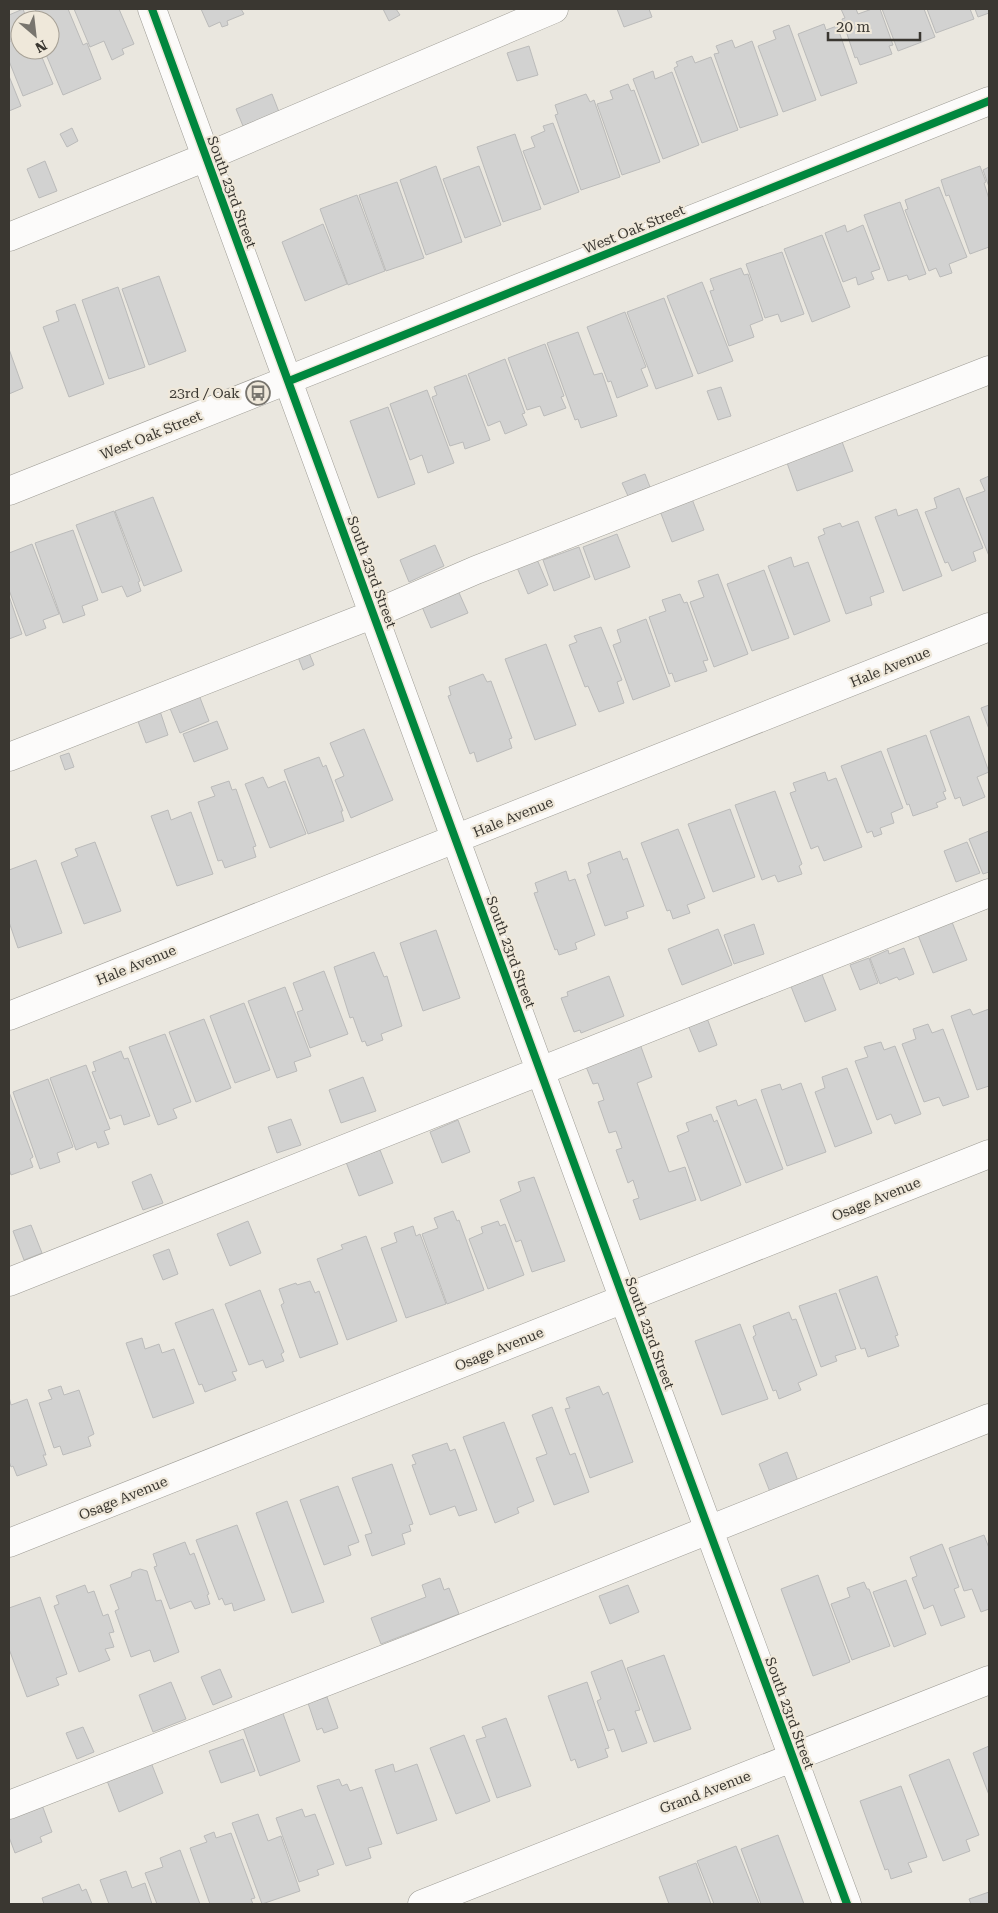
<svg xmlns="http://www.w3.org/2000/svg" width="998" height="1913" viewBox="0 0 998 1913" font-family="'Roboto Serif',serif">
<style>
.building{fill:#d2d2d1;stroke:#bbbbba}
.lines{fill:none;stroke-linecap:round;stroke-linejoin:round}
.minor-casing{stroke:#9e9c95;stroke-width:29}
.major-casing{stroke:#9e9c95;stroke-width:29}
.minor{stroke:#fcfbfa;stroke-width:28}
.major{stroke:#fcfbfa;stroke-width:28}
.cycleway-casing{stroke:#efe8da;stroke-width:11}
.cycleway{stroke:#00873e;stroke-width:8}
.labels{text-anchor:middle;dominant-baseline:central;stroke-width:4.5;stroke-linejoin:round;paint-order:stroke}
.street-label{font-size:14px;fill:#3a3731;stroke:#efe8da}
.poi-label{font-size:14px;fill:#3a3731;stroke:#efe8da;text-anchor:end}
</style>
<rect width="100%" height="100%" fill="#eae7df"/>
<path class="building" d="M 23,9 L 27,20 L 20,20 L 20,50 L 39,50 L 53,84 L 23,96 L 9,61 L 9,42 L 11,41 L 9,34 L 9,15 Z
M 35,9 L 68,9 L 83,45 L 87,43 L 101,79 L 63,95 L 45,52 L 51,49 L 50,20 L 40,20 Z
M 74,9 L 119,9 L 134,44 L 122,49 L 124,54 L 112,60 L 104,41 L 90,47 Z
M 201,9 L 241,9 L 244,14 L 227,21 L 228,25 L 222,27 L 220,22 L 209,27 Z
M 383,9 L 396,9 L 400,15 L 389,21 Z
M 617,9 L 649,9 L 652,17 L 624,27 Z
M 841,9 L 856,9 L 858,14 L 872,9 L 880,9 L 893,45 L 889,46 L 892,54 L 860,65 L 857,57 L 855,58 L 842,19 L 845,18 Z
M 882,9 L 924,9 L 935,37 L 898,51 Z
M 927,9 L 970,9 L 974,19 L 936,33 Z
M 975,9 L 989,9 L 989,13 L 978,17 Z
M 824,24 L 826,30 L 837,26 L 857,83 L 821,96 L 798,34 Z
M 789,25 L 816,100 L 783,112 L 758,46 L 776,39 L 773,31 Z
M 732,40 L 735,48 L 752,41 L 778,115 L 740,128 L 714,54 L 719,53 L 716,46 Z
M 529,46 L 538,75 L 517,81 L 507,53 Z
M 692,56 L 695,63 L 711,57 L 738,130 L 702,143 L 674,68 L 678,66 L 676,62 Z
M 653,71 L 655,79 L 672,72 L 699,145 L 663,159 L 633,79 Z
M 9,76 L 21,106 L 9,111 Z
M 628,84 L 631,91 L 634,90 L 660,162 L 622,175 L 597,104 L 613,99 L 610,91 Z
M 272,94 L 279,112 L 243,126 L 236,109 Z
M 586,94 L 590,102 L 594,100 L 620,177 L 581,190 L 555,115 L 558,114 L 555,105 Z
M 553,123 L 579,192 L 544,205 L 523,151 L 535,147 L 531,137 L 545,131 L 543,126 Z
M 72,128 L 78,141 L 67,147 L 60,134 Z
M 515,134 L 541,209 L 503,222 L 477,147 Z
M 45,161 L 57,191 L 39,198 L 27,169 Z
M 436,166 L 462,242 L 426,255 L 400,180 Z
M 479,166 L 501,225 L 465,238 L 443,179 Z
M 980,166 L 986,182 L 984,183 L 989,199 L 989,247 L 970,254 L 949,195 L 946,196 L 941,180 Z
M 989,167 L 989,187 L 983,170 Z
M 397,182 L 424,258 L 386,271 L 359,195 Z
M 939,187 L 967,257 L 949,264 L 952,273 L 940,277 L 936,268 L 929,271 L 905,210 L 908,209 L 905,200 Z
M 357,195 L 385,271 L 348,285 L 320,209 Z
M 900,202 L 926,274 L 909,280 L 907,275 L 888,281 L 864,215 Z
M 323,224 L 347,284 L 305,301 L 282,242 Z
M 845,225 L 847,232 L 863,225 L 880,269 L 871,272 L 874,279 L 858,285 L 856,277 L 843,282 L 825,233 Z
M 822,235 L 850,307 L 812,322 L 784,249 Z
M 782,252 L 804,314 L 781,322 L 778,314 L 765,318 L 746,264 Z
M 741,268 L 744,275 L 748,274 L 763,320 L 750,325 L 754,337 L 729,346 L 710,291 L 714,290 L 710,279 Z
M 159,276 L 186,351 L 149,365 L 122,289 Z
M 702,282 L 733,361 L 698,374 L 667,296 Z
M 118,287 L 145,367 L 109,379 L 82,300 Z
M 664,298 L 693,376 L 656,389 L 627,312 Z
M 75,304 L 104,384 L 69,397 L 43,327 L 59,321 L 56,311 Z
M 625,312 L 646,367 L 641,369 L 648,386 L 617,398 L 611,381 L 608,382 L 587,327 Z
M 578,332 L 594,375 L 602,373 L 617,416 L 581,428 L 578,419 L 575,420 L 547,343 Z
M 545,344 L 564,396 L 561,397 L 566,408 L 544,416 L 540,406 L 527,410 L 508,358 Z
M 9,349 L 23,388 L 9,394 Z
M 505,359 L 525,413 L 522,414 L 527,425 L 505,434 L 500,421 L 488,426 L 468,374 Z
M 466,375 L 490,440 L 465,449 L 463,442 L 450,446 L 432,397 L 437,395 L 434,387 Z
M 721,387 L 731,416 L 718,420 L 707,391 Z
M 427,390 L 454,463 L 428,473 L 422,455 L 410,460 L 390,404 Z
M 388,407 L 415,484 L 378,498 L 350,421 Z
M 841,439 L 853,471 L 797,491 L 786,460 Z
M 645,474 L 650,487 L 628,496 L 622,483 Z
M 989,476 L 989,556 L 966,498 L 985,491 L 980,480 Z
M 959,488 L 983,548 L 973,552 L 976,561 L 952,571 L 948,562 L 945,563 L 925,512 L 937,508 L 934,498 Z
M 153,497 L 182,571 L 144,586 L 115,511 Z
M 692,499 L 704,530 L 672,542 L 660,511 Z
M 896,509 L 898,516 L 917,509 L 942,576 L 903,591 L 875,517 Z
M 114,511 L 140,581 L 138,582 L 141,591 L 127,597 L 122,586 L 102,593 L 76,525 Z
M 858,521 L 884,592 L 870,597 L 872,605 L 846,614 L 818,537 L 825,534 L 823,529 L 840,523 L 842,527 Z
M 73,530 L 98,600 L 82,606 L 85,615 L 63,623 L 35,543 Z
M 617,534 L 630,567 L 595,580 L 583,547 Z
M 32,544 L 59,614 L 43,620 L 46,628 L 26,636 L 9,590 L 9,553 Z
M 435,545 L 444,566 L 409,582 L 400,560 Z
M 579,547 L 590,577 L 554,591 L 543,560 Z
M 536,557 L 548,585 L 528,594 L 516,565 Z
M 791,557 L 794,567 L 808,562 L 830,621 L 794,635 L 768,566 Z
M 764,570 L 789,638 L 752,651 L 727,584 Z
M 718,574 L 748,654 L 714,667 L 690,602 L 704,597 L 698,581 Z
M 456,586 L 468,613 L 431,628 L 420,602 Z
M 680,594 L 684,603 L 687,602 L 708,660 L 703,661 L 707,671 L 675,682 L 672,673 L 669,674 L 649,617 L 666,611 L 662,600 Z
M 9,596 L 22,634 L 9,639 Z
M 646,619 L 670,686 L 633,700 L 613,645 L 621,642 L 617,630 Z
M 601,627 L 622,680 L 617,682 L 624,703 L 599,712 L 588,686 L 585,687 L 569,645 L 577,642 L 574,636 Z
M 546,644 L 576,725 L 535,740 L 505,659 Z
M 307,648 L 314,665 L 303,670 L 296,652 Z
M 483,674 L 487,682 L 491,681 L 512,738 L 509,739 L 512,748 L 477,762 L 474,752 L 470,754 L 448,696 L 451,695 L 449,687 Z
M 199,695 L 209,721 L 180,733 L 169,706 Z
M 989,705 L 989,729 L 981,708 Z
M 159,708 L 168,735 L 146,743 L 136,716 Z
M 969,716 L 989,772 L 977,777 L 985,797 L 963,806 L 960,797 L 955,799 L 930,731 Z
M 217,721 L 228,749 L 194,762 L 183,734 Z
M 364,729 L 393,800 L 351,818 L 335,780 L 344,776 L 330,743 Z
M 926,735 L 946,791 L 943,792 L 946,799 L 936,803 L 938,807 L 913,816 L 909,804 L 907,805 L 887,749 Z
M 881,751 L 903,808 L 891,813 L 894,823 L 880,828 L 882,834 L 874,837 L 872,831 L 867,833 L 841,766 Z
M 69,753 L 74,767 L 65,770 L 60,756 Z
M 319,757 L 323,767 L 326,765 L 343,811 L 341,811 L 344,821 L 308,834 L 284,770 Z
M 825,772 L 828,781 L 836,778 L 862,847 L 824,861 L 818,846 L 811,849 L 790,793 L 796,791 L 793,783 Z
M 263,777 L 268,788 L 285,781 L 306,834 L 270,848 L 245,784 Z
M 229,781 L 232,790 L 236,789 L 256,846 L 253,847 L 256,857 L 225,868 L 222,860 L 218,861 L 198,802 L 215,796 L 211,787 Z
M 775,791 L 802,864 L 799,866 L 802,874 L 778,882 L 775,875 L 762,880 L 735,805 Z
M 730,809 L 755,877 L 713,892 L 688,824 Z
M 168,810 L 171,820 L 191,812 L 213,874 L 177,886 L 151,816 Z
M 678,829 L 705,898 L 687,905 L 690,913 L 673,919 L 670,910 L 667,911 L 641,843 Z
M 989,831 L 989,872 L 983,874 L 969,839 Z
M 95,842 L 121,911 L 84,924 L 61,863 L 78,856 L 75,849 Z
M 967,842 L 980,873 L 956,882 L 944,851 Z
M 620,851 L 623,860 L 627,858 L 644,906 L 626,912 L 628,918 L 605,926 L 587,875 L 591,873 L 588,863 Z
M 36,860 L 62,933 L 18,948 L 9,922 L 9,870 Z
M 566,871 L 569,881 L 575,879 L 595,935 L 575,943 L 577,949 L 559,955 L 557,949 L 555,950 L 534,893 L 538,892 L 535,883 Z
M 952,922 L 967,960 L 933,973 L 918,935 Z
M 754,924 L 764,954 L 734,964 L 724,935 Z
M 718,929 L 732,965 L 682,985 L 668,949 Z
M 436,930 L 460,998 L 423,1011 L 400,943 Z
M 904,948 L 914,974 L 899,980 L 897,977 L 880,984 L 870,958 L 888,950 L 889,954 Z
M 374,952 L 384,977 L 387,976 L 402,1026 L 381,1034 L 383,1040 L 367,1046 L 365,1041 L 362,1042 L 353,1017 L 350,1018 L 334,967 Z
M 869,958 L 878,983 L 860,990 L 850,965 Z
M 324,971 L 348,1034 L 310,1048 L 297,1012 L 303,1010 L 293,983 Z
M 821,972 L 836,1010 L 805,1022 L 790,984 Z
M 609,976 L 624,1016 L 581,1033 L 580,1030 L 574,1032 L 561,998 L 568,996 L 567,992 Z
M 285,987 L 311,1056 L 294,1062 L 297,1071 L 277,1078 L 248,1001 Z
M 244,1003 L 270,1070 L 235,1083 L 210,1016 Z
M 970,1009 L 973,1015 L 989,1009 L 989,1086 L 977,1090 L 951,1016 Z
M 707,1018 L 717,1045 L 699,1052 L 688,1025 Z
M 204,1019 L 231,1088 L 196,1102 L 169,1032 Z
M 928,1024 L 932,1033 L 943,1029 L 969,1097 L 943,1106 L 939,1097 L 924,1102 L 902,1044 L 916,1039 L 913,1029 Z
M 165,1034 L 191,1102 L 173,1109 L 177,1118 L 158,1125 L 129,1047 Z
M 881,1042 L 884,1050 L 895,1046 L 921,1114 L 895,1124 L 891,1114 L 877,1120 L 855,1061 L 868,1057 L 864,1047 Z
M 640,1044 L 652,1077 L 637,1083 L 669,1172 L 685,1167 L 696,1200 L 640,1220 L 633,1200 L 639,1198 L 633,1180 L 628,1183 L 616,1150 L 622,1148 L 616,1131 L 609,1133 L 598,1102 L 604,1100 L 598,1083 L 593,1084 L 585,1064 Z
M 121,1051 L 124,1059 L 128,1058 L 150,1116 L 124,1125 L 121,1115 L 110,1119 L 92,1072 L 96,1071 L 93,1062 Z
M 86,1065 L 110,1129 L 104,1131 L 109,1144 L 98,1148 L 96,1142 L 76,1150 L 50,1078 Z
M 847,1068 L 872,1133 L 835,1147 L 815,1092 L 825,1088 L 822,1077 Z
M 363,1077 L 376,1111 L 341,1123 L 329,1090 Z
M 48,1079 L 73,1147 L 57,1153 L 60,1162 L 40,1169 L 13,1092 Z
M 801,1083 L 826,1152 L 787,1166 L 761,1090 L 780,1084 L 782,1090 Z
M 9,1092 L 33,1157 L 30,1159 L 33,1167 L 11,1175 L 9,1169 Z
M 756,1099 L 783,1169 L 746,1183 L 716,1107 L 736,1100 L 738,1106 Z
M 711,1114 L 714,1122 L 717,1120 L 741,1185 L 701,1201 L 677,1136 L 689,1131 L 686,1123 Z
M 291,1119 L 301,1145 L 277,1153 L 268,1127 Z
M 458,1120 L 470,1152 L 442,1163 L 430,1132 Z
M 380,1150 L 393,1183 L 359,1196 L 346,1162 Z
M 151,1174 L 163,1203 L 143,1210 L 132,1182 Z
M 534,1177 L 565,1261 L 532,1272 L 521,1240 L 516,1242 L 500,1200 L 521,1191 L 518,1182 Z
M 453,1211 L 457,1221 L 459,1220 L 484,1290 L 447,1304 L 422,1234 L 438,1228 L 434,1218 Z
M 248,1221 L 261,1253 L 230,1266 L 217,1234 Z
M 498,1221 L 500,1226 L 505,1224 L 524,1275 L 488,1289 L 469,1239 L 483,1233 L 481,1227 Z
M 31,1225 L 42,1253 L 24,1260 L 13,1231 Z
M 413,1226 L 416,1236 L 420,1234 L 446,1304 L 406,1318 L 381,1248 L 397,1242 L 394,1233 Z
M 366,1236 L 397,1321 L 347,1340 L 317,1259 L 343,1249 L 341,1245 Z
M 169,1249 L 178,1274 L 163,1280 L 153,1255 Z
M 877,1276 L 898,1335 L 895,1336 L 899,1346 L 868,1357 L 865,1348 L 861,1349 L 839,1290 Z
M 310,1281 L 315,1293 L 319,1291 L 338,1344 L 300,1358 L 281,1305 L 284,1303 L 279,1289 L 296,1283 L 297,1285 Z
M 260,1290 L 284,1352 L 281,1354 L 284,1361 L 266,1368 L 263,1360 L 249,1365 L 225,1304 Z
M 836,1293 L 856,1349 L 835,1356 L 837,1361 L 821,1367 L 799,1306 Z
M 213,1309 L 237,1371 L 232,1372 L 236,1380 L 205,1392 L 202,1384 L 199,1385 L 175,1323 Z
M 789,1312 L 792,1320 L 796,1319 L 817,1375 L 798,1383 L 801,1390 L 779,1399 L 776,1390 L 773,1391 L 753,1337 L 756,1335 L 753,1326 Z
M 740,1324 L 768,1399 L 722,1415 L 695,1341 Z
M 142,1338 L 145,1349 L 159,1344 L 162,1353 L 174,1349 L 194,1403 L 153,1418 L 126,1343 Z
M 61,1386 L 64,1395 L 79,1390 L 94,1434 L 88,1437 L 91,1446 L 63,1455 L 60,1446 L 54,1448 L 39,1403 L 52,1399 L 48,1390 Z
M 599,1386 L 603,1395 L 608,1392 L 633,1462 L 590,1478 L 565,1409 L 570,1408 L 566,1398 Z
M 9,1397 L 11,1405 L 27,1399 L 46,1455 L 43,1455 L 47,1465 L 17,1476 L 13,1466 L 11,1467 L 9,1461 Z
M 552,1407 L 570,1455 L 575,1453 L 589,1492 L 554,1505 L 536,1458 L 547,1454 L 532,1415 Z
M 504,1422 L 534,1501 L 517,1508 L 519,1513 L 495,1523 L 463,1437 Z
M 447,1443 L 450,1451 L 455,1449 L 477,1510 L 459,1516 L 455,1506 L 430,1515 L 412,1465 L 416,1464 L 412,1455 Z
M 787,1452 L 798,1481 L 770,1492 L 759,1464 Z
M 392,1464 L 413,1524 L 409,1525 L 411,1531 L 402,1534 L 405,1544 L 372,1556 L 365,1535 L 372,1533 L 352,1478 Z
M 338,1486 L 359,1542 L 348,1546 L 351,1555 L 324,1565 L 300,1500 Z
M 287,1501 L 324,1602 L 292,1613 L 256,1513 Z
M 237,1525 L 265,1600 L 234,1611 L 232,1603 L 225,1605 L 222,1598 L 219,1600 L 196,1540 Z
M 984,1535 L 989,1548 L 989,1609 L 981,1612 L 972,1589 L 964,1591 L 949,1548 Z
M 185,1542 L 190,1555 L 194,1553 L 209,1594 L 207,1595 L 210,1604 L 195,1609 L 191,1601 L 170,1609 L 154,1567 L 157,1566 L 153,1554 Z
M 942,1544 L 959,1587 L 954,1589 L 965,1617 L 941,1626 L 933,1605 L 924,1609 L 912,1578 L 917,1576 L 910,1557 Z
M 140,1569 L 147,1571 L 156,1601 L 161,1600 L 179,1652 L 154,1662 L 150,1650 L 131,1657 L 115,1611 L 119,1609 L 110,1585 L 131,1577 L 132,1572 Z
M 818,1575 L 850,1662 L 813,1676 L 781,1589 Z
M 440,1578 L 444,1590 L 449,1588 L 459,1614 L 381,1644 L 371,1618 L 426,1597 L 422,1585 Z
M 906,1580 L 926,1634 L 894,1647 L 873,1592 Z
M 864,1582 L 867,1589 L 869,1589 L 890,1646 L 852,1660 L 831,1604 L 850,1597 L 847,1588 Z
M 85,1585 L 88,1593 L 94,1591 L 103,1616 L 108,1614 L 114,1632 L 109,1633 L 114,1647 L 105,1649 L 110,1660 L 79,1672 L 54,1606 L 59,1604 L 56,1596 Z
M 628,1585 L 639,1612 L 610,1624 L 599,1596 Z
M 40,1597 L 67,1674 L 56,1678 L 59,1685 L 27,1697 L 9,1649 L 9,1608 Z
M 664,1655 L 691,1729 L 654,1742 L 627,1668 Z
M 622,1660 L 640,1710 L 635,1711 L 647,1743 L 622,1752 L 614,1729 L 608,1731 L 597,1701 L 601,1699 L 591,1672 Z
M 220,1669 L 232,1697 L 213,1705 L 201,1677 Z
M 171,1682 L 186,1719 L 153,1732 L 139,1695 Z
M 587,1682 L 609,1748 L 605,1749 L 608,1757 L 578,1768 L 575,1759 L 571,1761 L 548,1696 Z
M 327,1697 L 338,1728 L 324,1733 L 322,1728 L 317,1730 L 308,1703 Z
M 281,1708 L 300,1761 L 260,1776 L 241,1722 Z
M 506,1718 L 531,1786 L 497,1798 L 476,1740 L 486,1737 L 482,1727 Z
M 83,1727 L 94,1752 L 77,1759 L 66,1733 Z
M 464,1735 L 490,1801 L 456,1814 L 430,1748 Z
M 243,1739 L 255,1771 L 221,1783 L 209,1751 Z
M 989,1746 L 989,1795 L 973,1753 Z
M 949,1759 L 979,1835 L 966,1840 L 970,1851 L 943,1861 L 909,1775 Z
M 150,1760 L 163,1793 L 119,1812 L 106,1778 Z
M 393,1764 L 395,1772 L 417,1764 L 437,1820 L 397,1834 L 375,1770 Z
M 339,1779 L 342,1786 L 347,1784 L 350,1791 L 362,1787 L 382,1844 L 368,1848 L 371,1858 L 346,1866 L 317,1786 Z
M 901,1786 L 927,1857 L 908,1863 L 912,1872 L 891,1879 L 888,1869 L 885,1870 L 860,1801 Z
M 42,1805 L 52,1832 L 40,1837 L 42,1842 L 15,1853 L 9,1837 L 9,1818 Z
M 302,1809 L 305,1817 L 315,1814 L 334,1864 L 317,1870 L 319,1875 L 299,1882 L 276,1818 Z
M 258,1814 L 268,1841 L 281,1836 L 300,1891 L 262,1904 L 232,1823 Z
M 214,1832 L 216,1838 L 231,1833 L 255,1898 L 251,1899 L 253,1904 L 210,1904 L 190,1848 L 207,1842 L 204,1836 Z
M 778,1835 L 804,1904 L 761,1904 L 741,1849 Z
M 736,1846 L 759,1904 L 714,1904 L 697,1861 Z
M 180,1850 L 200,1904 L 157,1904 L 145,1873 L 163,1867 L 160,1858 Z
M 696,1863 L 711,1904 L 669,1904 L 659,1877 Z
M 126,1871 L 132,1888 L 145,1883 L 152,1904 L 109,1904 L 100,1880 Z
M 79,1884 L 82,1891 L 86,1889 L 92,1904 L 44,1904 L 42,1898 Z
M 989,1892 L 989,1904 L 971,1904 L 969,1899 Z"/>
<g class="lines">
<g class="minor-casing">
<path id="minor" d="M 152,9 L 624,1300 L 847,1904
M 9,237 L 206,157 L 554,9
M 9,757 L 374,614 L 476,570 L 989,370
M 9,1016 L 989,627
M 9,1282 L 989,893
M 9,1543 L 989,1154
M 9,1805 L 418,1646 L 989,1418
M 422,1904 L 989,1680"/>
</g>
<g class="major-casing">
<path id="major" d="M 9,491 L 989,101"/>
</g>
<use href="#minor" class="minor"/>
<use href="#major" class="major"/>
<g class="cycleway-casing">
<path id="cycleway" d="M 152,9 L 624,1300 L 847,1904
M 289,381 L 989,101"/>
</g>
<use href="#cycleway" class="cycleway"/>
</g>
<defs>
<g id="bus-ring" transform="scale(1.25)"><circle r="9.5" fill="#efe8da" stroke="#78756e" stroke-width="1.5"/><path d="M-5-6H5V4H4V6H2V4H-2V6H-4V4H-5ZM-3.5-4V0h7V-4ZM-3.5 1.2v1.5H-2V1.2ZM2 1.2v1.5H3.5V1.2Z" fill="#78756e"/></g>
</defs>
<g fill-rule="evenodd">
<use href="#bus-ring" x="258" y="393"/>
</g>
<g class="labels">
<g class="street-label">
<text transform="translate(232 192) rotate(70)">South 23rd Street</text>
<text transform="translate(634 229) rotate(-22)">West Oak Street</text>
<text transform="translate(151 435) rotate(-22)">West Oak Street</text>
<text transform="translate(372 572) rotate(70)">South 23rd Street</text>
<text transform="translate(890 667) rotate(-22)">Hale Avenue</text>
<text transform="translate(513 817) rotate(-22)">Hale Avenue</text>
<text transform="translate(511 952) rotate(70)">South 23rd Street</text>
<text transform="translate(136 965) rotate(-22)">Hale Avenue</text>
<text transform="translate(876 1199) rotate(-22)">Osage Avenue</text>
<text transform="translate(650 1333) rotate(70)">South 23rd Street</text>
<text transform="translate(499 1349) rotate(-22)">Osage Avenue</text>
<text transform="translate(123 1498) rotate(-22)">Osage Avenue</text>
<text transform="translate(790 1713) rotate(70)">South 23rd Street</text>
<text transform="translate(705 1792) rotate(-21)">Grand Avenue</text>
</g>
<g class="poi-label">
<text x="240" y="393">23rd / Oak</text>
</g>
</g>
<rect width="998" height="1913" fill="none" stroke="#3a3731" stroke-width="20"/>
<g transform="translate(35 35) rotate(152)"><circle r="24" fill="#efe8da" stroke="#a7a196"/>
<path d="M0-4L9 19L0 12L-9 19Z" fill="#78756e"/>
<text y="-8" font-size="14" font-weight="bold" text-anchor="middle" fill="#3a3731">N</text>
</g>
<path d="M828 32v8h92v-8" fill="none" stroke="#3a3731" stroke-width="2.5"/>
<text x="836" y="32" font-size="15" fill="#3a3731" stroke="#efe8da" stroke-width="4" paint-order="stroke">20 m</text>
</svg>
